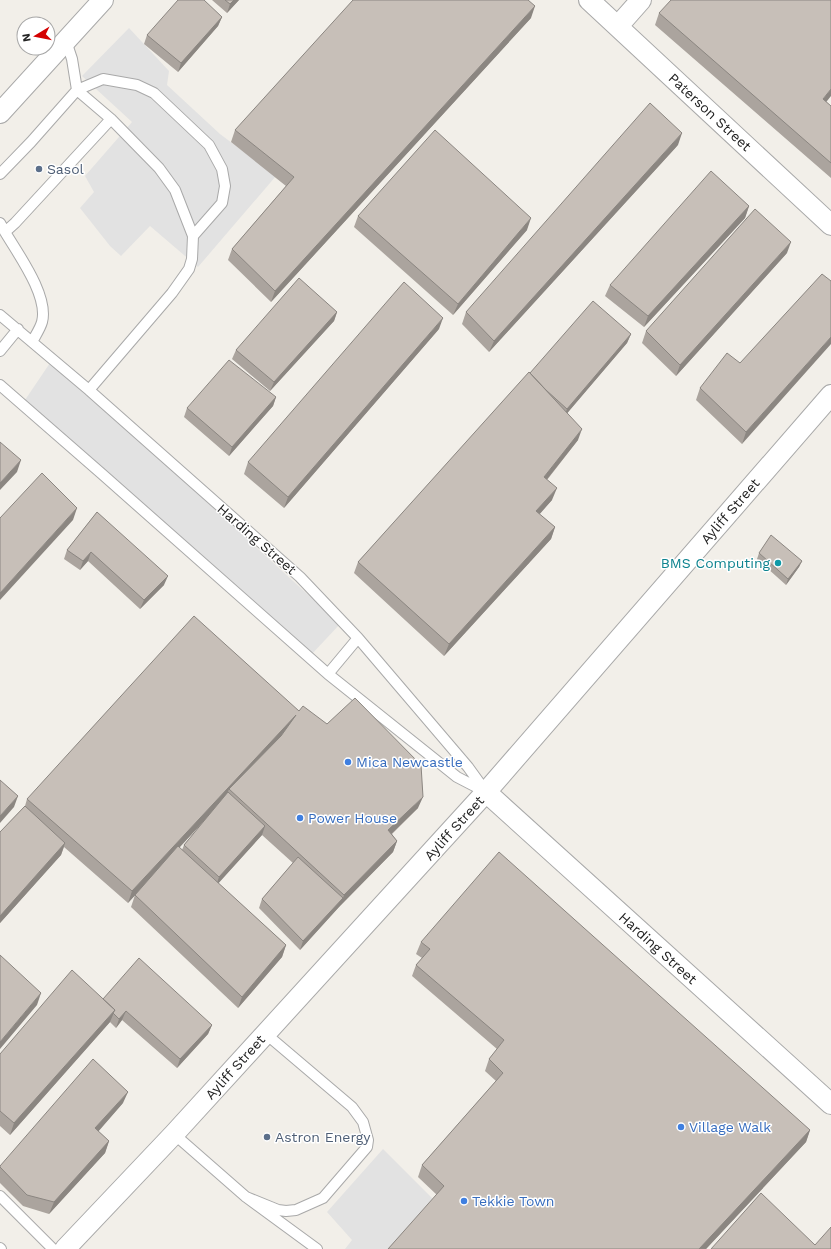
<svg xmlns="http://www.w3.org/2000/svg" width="831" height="1249" viewBox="0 0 831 1249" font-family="'Work Sans',sans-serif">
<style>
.parking{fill:#e2e2e2}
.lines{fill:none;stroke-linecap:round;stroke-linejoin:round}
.lane-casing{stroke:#a9a9a9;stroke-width:12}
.street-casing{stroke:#a9a9a9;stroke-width:22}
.lane{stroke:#fff;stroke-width:10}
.street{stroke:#fff;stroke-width:20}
.wall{fill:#aba49e;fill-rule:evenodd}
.shaded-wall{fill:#8b8681}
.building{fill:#c7bfb8;stroke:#8b8681}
.service-dot{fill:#5c6f8a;stroke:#fff;stroke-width:1.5}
.culture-dot{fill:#0f9aa8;stroke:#fff;stroke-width:1.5}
.shop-dot{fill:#3f7fe0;stroke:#fff;stroke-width:1.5}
.labels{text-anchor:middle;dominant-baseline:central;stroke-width:3;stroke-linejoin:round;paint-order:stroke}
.street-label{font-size:14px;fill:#222;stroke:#fff}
.service-label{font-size:14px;fill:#4e5e75;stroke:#fff;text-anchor:start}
.culture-label{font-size:14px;fill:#0d838f;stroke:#fff;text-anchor:end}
.shop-label{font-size:14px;fill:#366cbe;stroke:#fff;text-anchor:start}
</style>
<rect width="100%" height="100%" fill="#f2efe9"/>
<path class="parking" d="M 129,28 L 169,71 L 167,85 L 220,134 L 276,176 L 198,267 L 150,226 L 121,256 L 110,246 L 80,208 L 94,192 L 85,176 L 132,122 L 82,76 Z
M 52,360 L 340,624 L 311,655 L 25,400 Z
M 383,1149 L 434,1200 L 388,1249 L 345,1249 L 352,1240 L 327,1212 Z"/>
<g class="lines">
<g class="lane-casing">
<path id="lane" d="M 66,41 L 72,59 L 77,90 L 111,119
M 0,174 L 31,142 L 77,90 L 103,79 L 137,85 L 154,93 L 209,145 L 222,169 L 225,186 L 222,203 L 193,236
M 0,223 L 5,232
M 0,315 L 89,390 L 300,577 L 358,638 L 468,767 L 486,792
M 32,342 C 35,336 40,329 42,322 C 49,296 18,254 5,232 L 15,223 L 111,119 L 159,168 L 175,190 L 193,236 L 192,259 L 189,269 L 172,293 L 89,390
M 0,351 L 18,329
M 0,385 L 102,474 L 328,674 L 457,777 L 484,791
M 328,674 L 358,638
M 174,1134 L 246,1197 L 317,1249
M 0,1196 L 53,1249
M 246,1197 L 278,1210 L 286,1211 L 296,1210 L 323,1198 L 367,1147 L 368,1140 L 363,1122 L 352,1107 L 266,1034
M 0,1248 L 1,1249"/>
</g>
<g class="street-casing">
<path id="street" d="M 589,0 L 831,225
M 618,26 L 641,0
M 0,113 L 103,0
M 486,792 L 831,1104
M 65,1249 L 174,1134 L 486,792 L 831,395"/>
</g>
<use href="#lane" class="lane"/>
<use href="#street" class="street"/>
</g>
<path class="wall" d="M 212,0 L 239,0 L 227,13 Z
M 659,13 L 826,102 L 831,106 L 831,178 L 655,25 Z
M 222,17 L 218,26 L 178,72 L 144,44 L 147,35 Z
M 531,18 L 271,302 L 228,260 L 232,249 L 286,186 L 231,142 L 235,130 Z
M 678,145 L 489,352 L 462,324 L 466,312 Z
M 749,206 L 745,218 L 644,327 L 605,296 L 610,285 Z
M 358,216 L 527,230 L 453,315 L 354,227 Z
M 787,253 L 676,376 L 642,343 L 646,331 Z
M 831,281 L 742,444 L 696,400 L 700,388 L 740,363 Z
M 337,312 L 334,321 L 270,391 L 232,359 L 236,350 Z
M 439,329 L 284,508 L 244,474 L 248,462 Z
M 631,334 L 627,343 L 567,413 L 578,440 L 547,480 L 552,500 L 539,514 L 555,527 L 551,539 L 444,656 L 354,573 L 358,562 L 530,373 Z
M 276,397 L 273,406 L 229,456 L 184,417 L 187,408 Z
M 97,512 L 164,585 L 140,609 L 88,561 L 80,570 L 64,559 L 67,550 Z
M 759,553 L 802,561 L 799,567 L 786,585 L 757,559 Z
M 299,711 L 418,808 L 392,834 L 397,841 L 393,852 L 339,907 L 300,950 L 259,908 L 262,899 L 293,863 L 262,835 L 218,883 L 286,945 L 282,957 L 238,1008 L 131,907 L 135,895 L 141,888 L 128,903 L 64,847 L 61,855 L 0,923 L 0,832 L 25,806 L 27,799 ZM 205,820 L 184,845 L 182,850 L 179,848 Z
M 421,942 L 810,1130 L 806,1142 L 706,1249 L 388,1249 L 437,1195 L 418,1177 L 422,1165 L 496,1081 L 485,1071 L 489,1059 L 497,1049 L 412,976 L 416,965 L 422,958 L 416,954 Z
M 103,999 L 212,1025 L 208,1034 L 177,1068 L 122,1020 L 116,1028 L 110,1022 L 10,1135 L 0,1126 L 0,1054 Z
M 123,1103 L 98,1131 L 109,1141 L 105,1153 L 49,1214 L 23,1206 L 0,1183 L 0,1166 Z"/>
<path class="shaded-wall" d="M 234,0 L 239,0 L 227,13 L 230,4 Z
M 535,6 L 531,18 L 271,302 L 275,291 Z
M 222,17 L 218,26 L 178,72 L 181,63 Z
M 831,89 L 831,96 L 819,111 L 823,99 Z
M 682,133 L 678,145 L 489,352 L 494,341 Z
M 749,206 L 745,218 L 644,327 L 648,316 Z
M 531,218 L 527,230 L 453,315 L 458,304 Z
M 791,242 L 787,253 L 676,376 L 680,365 Z
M 337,312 L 334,321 L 270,391 L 274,382 Z
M 443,318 L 439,329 L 284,508 L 288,497 Z
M 631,334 L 627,343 L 564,417 L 567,409 Z
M 831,337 L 831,344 L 742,444 L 746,432 Z
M 276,397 L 273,406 L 229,456 L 232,447 Z
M 582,429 L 578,440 L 540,488 L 544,477 Z
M 21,460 L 17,472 L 0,490 L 0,483 Z
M 557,488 L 552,500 L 532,523 L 536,511 Z
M 77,508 L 73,520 L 0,600 L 0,593 Z
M 555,527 L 551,539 L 444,656 L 449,644 Z
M 91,552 L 88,561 L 80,570 L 83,561 Z
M 802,561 L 799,567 L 786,585 L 788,579 Z
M 168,576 L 164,585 L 140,609 L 144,600 Z
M 296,715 L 292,727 L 229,789 L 226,797 L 128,903 L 132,891 Z
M 18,796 L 14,807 L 0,823 L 0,816 Z
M 423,797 L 418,808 L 384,841 L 388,830 Z
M 265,826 L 262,835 L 216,886 L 219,877 Z
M 397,841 L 393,852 L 339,907 L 300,950 L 303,941 L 343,898 L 344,895 Z
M 65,843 L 61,855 L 0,923 L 0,916 Z
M 286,945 L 282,957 L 238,1008 L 242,997 Z
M 41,993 L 37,1005 L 0,1049 L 0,1042 Z
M 115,1010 L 110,1022 L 10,1135 L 14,1123 Z
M 126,1011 L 122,1020 L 116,1028 L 119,1019 Z
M 212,1025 L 208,1034 L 177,1068 L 180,1059 Z
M 128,1092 L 123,1103 L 91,1140 L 95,1128 Z
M 810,1130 L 806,1142 L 706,1249 L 699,1249 Z
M 109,1141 L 105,1153 L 49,1214 L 54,1202 Z"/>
<path class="building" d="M 178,0 L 204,0 L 222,17 L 181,63 L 147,35 Z
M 225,0 L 234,0 L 230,4 Z
M 353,0 L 528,0 L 535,6 L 275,291 L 232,249 L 294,177 L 235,130 Z
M 671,0 L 831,0 L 831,89 L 823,99 L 831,106 L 831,163 L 659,13 Z
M 650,103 L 682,133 L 494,341 L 466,312 Z
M 435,130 L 531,218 L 458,304 L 358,216 Z
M 711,171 L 749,206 L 648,316 L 610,285 Z
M 755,209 L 791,242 L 680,365 L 646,331 Z
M 822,274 L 831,281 L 831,337 L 746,432 L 700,388 L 727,353 L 740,363 Z
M 299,278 L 337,312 L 274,382 L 236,350 Z
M 404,282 L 443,318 L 288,497 L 248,462 Z
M 593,301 L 631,334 L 567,409 L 546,390 L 530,373 Z
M 229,360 L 276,397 L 232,447 L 187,408 Z
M 529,372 L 582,429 L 544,477 L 557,488 L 536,511 L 555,527 L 449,644 L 358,562 Z
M 0,442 L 21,460 L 0,483 Z
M 42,473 L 77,508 L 0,593 L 0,518 Z
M 97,512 L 168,576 L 144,600 L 91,552 L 83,561 L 67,550 Z
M 771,535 L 802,561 L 788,579 L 759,553 Z
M 194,616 L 299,711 L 303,706 L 327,724 L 355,698 L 421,765 L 423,797 L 388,830 L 397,841 L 344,895 L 229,789 L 281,736 L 296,715 L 132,891 L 27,799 Z
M 0,780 L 18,796 L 0,816 Z
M 228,792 L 265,826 L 219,877 L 184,845 Z
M 25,806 L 65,843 L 0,916 L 0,832 Z
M 178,846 L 286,945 L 242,997 L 135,895 Z
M 499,852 L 810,1130 L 699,1249 L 388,1249 L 444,1186 L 422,1165 L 503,1073 L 489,1059 L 504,1040 L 416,965 L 430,949 L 421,942 Z
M 298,857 L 343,898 L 303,941 L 262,899 Z
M 0,955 L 41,993 L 0,1042 Z
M 139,958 L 212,1025 L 180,1059 L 126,1011 L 119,1019 L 113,1013 L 115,1010 L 103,999 Z
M 72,970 L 115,1010 L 14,1123 L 0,1111 L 0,1054 Z
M 93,1059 L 128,1092 L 95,1128 L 109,1141 L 54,1202 L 27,1195 L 0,1167 L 0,1166 Z
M 761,1193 L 815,1245 L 831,1227 L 831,1249 L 711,1249 Z"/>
<g class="service-dot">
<circle cx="39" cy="169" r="4"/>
<circle cx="267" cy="1137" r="4"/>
</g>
<circle class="culture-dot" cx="778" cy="563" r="4"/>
<g class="shop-dot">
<circle cx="348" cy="762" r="4"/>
<circle cx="300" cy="818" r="4"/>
<circle cx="681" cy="1127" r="4"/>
<circle cx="464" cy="1201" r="4"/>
</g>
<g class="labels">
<g class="street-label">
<text transform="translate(710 112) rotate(43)">Paterson Street</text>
<text transform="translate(730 511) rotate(-49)">Ayliff Street</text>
<text transform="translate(257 539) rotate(41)">Harding Street</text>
<text transform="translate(454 828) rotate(-48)">Ayliff Street</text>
<text transform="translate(658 948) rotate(42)">Harding Street</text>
<text transform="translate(235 1067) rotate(-48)">Ayliff Street</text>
</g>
<g class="service-label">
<text x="47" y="169">Sasol</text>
<text x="275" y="1137">Astron Energy</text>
</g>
<g class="culture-label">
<text x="770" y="563">BMS Computing</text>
</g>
<g class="shop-label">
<text x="356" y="762">Mica Newcastle</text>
<text x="308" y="818">Power House</text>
<text x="689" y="1127">Village Walk</text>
<text x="472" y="1201">Tekkie Town</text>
</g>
</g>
<g transform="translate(36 36) rotate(260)"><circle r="19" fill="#ffffff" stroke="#a7a7a7"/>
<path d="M0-3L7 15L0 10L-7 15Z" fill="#d40000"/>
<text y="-6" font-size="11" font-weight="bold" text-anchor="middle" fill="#222222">N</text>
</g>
</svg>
